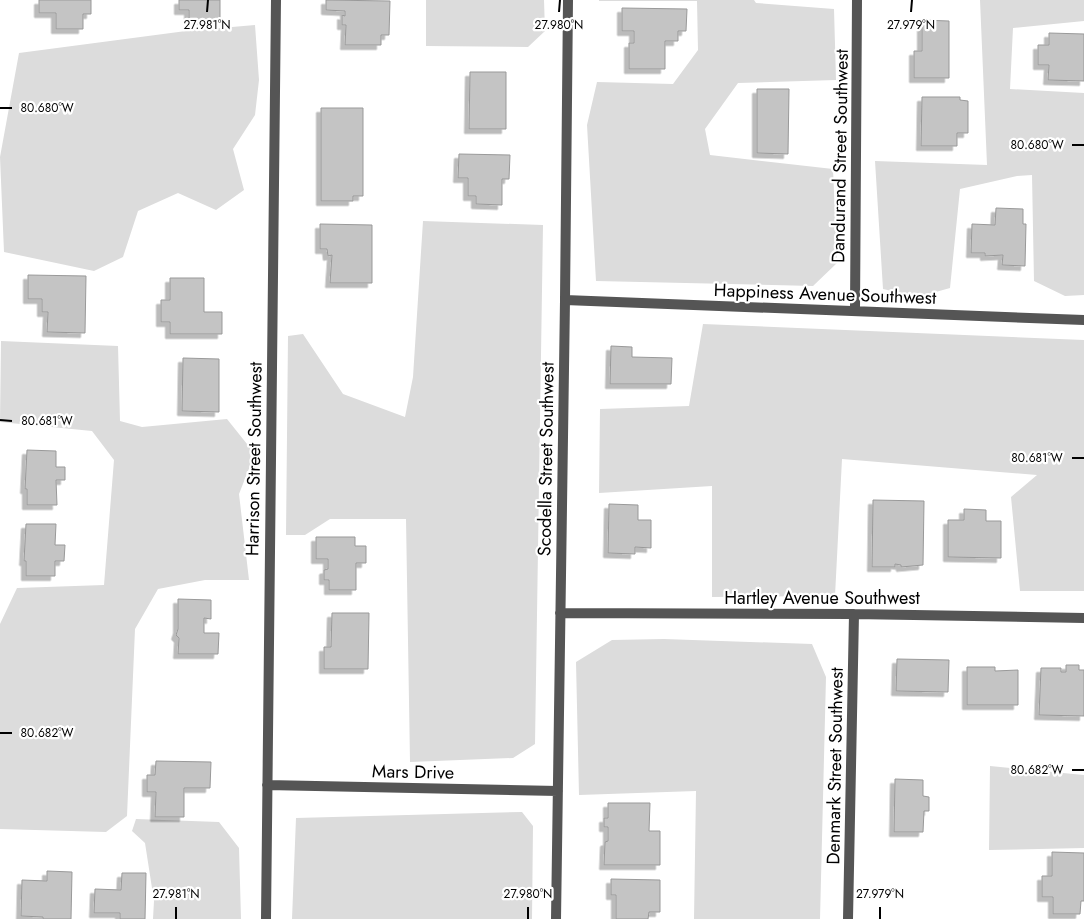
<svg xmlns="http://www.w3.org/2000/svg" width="1084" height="919" viewBox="0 0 1084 919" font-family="Jost,sans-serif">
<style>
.green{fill:#dcdcdc}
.building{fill:#c4c4c4;stroke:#999;filter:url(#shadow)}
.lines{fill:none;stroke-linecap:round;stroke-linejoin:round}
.minor{stroke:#555;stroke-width:10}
.ticks{fill:none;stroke:#000;stroke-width:2}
.labels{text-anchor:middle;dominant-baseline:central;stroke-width:4.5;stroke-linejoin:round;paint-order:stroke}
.street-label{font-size:18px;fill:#000;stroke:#fff}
.ticks-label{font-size:12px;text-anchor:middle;fill:#000;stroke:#fff;stroke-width:4.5;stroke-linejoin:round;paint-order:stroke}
</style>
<defs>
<filter id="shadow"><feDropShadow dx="-4.5" dy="4.5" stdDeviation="0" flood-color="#0004"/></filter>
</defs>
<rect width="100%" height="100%" fill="#fff"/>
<path class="green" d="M 426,0 L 544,0 L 545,31 L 528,47 L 426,46 Z
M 599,0 L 754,0 L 756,3 L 834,9 L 836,80 L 738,83 L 705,129 L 710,155 L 833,169 L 837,263 L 813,286 L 596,281 L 587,125 L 597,82 L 673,84 L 698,50 L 697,1 L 599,1 Z
M 980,0 L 1084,0 L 1084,21 L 1013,28 L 1010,89 L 1084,93 L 1084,295 L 1065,296 L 1034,281 L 1032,175 L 1017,176 L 960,189 L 950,288 L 918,297 L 883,289 L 875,161 L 987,165 Z
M 255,25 L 259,80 L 255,115 L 233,149 L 244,190 L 216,210 L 178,193 L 138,211 L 123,257 L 94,271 L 4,252 L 0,157 L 19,53 L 186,31 Z
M 423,221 L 543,225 L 535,744 L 513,758 L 410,762 L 406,519 L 330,519 L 305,535 L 286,535 L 288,336 L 303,334 L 343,394 L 405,417 L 413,377 Z
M 703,324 L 1084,340 L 1084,591 L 1020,591 L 1011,497 L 1037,475 L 842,459 L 835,596 L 712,597 L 712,486 L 599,493 L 600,409 L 689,406 Z
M 1,341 L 118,346 L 120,421 L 142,427 L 227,419 L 251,449 L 250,466 L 239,494 L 249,580 L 205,580 L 158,589 L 135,629 L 127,816 L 106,832 L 0,829 L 0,624 L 17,588 L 104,585 L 114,460 L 92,431 L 0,422 Z
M 664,639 L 812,644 L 826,677 L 820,919 L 694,919 L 696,791 L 579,795 L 576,662 L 612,640 Z
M 990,766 L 1084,775 L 1084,848 L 989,850 Z
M 522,812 L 533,826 L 532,919 L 292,919 L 296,818 Z
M 136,819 L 219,822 L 239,848 L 241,919 L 153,919 L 154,901 L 145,843 L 132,831 Z"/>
<path class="building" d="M 39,0 L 91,0 L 91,14 L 83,14 L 83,29 L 56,29 L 56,13 L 39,13 Z
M 179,0 L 220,0 L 220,20 L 189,20 L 189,10 L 179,10 Z
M 326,0 L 390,1 L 389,35 L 381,35 L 381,45 L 345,45 L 346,25 L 342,25 L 342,15 L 345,16 L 345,11 L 326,10 Z
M 622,8 L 687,9 L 686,31 L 678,31 L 678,41 L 665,41 L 665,69 L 629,69 L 629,43 L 634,43 L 634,31 L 622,31 Z
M 922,20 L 949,21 L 949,78 L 914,78 L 914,51 L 922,51 Z
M 1049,33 L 1084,34 L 1084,81 L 1048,80 L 1049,65 L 1038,65 L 1038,45 L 1049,45 Z
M 470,72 L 506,72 L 506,129 L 469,129 Z
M 757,89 L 789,89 L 788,154 L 757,153 Z
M 922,97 L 960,97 L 960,100 L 968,101 L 968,133 L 957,133 L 957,146 L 921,146 Z
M 321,108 L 363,108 L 363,196 L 353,196 L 353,201 L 321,201 Z
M 459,154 L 510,155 L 509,179 L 502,179 L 502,205 L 476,204 L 476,196 L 468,196 L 468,178 L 458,178 Z
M 996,208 L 1023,209 L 1023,224 L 1026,224 L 1025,266 L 1002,265 L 1003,255 L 985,256 L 985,253 L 971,253 L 972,224 L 995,225 Z
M 320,224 L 372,225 L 372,283 L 330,283 L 332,255 L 328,256 L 327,249 L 320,249 Z
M 28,275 L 86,276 L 85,333 L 47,332 L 48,312 L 42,312 L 42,299 L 28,299 Z
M 170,278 L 204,278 L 204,312 L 222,312 L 222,334 L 170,334 L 170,322 L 161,322 L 161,300 L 170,300 Z
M 611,346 L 632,347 L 632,357 L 672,358 L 671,384 L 610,384 Z
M 183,358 L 219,359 L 219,412 L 182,411 Z
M 27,450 L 56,451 L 56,467 L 65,467 L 65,480 L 56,480 L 57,505 L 27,505 L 27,489 L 25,489 Z
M 873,500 L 924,501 L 923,565 L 901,567 L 901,565 L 895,564 L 895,567 L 872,567 Z
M 609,504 L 638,505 L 638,520 L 651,520 L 651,548 L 635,547 L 635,554 L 608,553 Z
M 964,509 L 986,510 L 986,521 L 1001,521 L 1001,558 L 948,557 L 948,520 L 964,520 Z
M 26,524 L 56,524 L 55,545 L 65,545 L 64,561 L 55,561 L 55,576 L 26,576 L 26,561 L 24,561 Z
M 316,537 L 355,537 L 355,546 L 366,546 L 366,563 L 356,563 L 356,590 L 329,590 L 329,580 L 324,580 L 324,570 L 328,569 L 328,559 L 316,559 Z
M 178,599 L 211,600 L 211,619 L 204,618 L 204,633 L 219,633 L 218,654 L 178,654 L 179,638 L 176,635 L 178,629 Z
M 332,613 L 369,613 L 368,669 L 324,669 L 324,647 L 331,647 Z
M 897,659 L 949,660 L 948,692 L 896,691 Z
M 1066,665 L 1079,665 L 1079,670 L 1084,670 L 1084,716 L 1039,715 L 1041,668 L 1061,668 L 1061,672 L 1066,672 Z
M 967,667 L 995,667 L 995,671 L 1018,670 L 1018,705 L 967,705 Z
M 156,761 L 211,762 L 210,788 L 184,788 L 184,817 L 155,817 L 156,792 L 147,792 L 147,775 L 155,775 Z
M 895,779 L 923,780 L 923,796 L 929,797 L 929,811 L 924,811 L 923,832 L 894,832 Z
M 608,803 L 650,803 L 649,831 L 660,831 L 660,865 L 604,865 L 605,842 L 608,841 L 608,827 L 604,827 L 604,818 L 608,818 Z
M 1052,852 L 1084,853 L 1084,901 L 1081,901 L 1080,914 L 1053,914 L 1053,897 L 1042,897 L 1042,876 L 1052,876 Z
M 47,871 L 72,872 L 71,919 L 43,919 L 43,917 L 21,916 L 22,880 L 47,881 Z
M 122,873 L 146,873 L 145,919 L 120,919 L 120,913 L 94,913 L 95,889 L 121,890 Z
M 611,879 L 660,880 L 660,912 L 649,912 L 648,919 L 616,919 L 616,895 L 611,895 Z"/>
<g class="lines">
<path class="minor" d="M 565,300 L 1084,320
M 855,311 L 857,0
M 560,613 L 854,614 L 1084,618
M 267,785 L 558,791
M 266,919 L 276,0
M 556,919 L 565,300 L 568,0
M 848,919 L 854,614"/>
</g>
<path class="ticks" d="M 207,12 L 208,0M 559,12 L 560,0M 911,12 L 912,0M 0,108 L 12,108M 1072,145 L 1084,145M 0,420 L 12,421M 1072,458 L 1084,458M 0,733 L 12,733M 1072,770 L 1084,770M 176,919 L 176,907M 528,919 L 528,907M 880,919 L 880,907"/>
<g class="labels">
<g class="street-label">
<text transform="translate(840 156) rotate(-89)">Dandurand Street Southwest</text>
<text transform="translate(825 294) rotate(2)">Happiness Avenue Southwest</text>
<text transform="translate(254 459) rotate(-89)">Harrison Street Southwest</text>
<text transform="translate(546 459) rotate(-89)">Scodella Street Southwest</text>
<text x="822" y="598">Hartley Avenue Southwest</text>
<text transform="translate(835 766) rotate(-89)">Denmark Street Southwest</text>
<text transform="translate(413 772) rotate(1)">Mars Drive</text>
</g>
</g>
<g class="ticks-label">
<text x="207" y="29">27.981°N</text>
<text x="559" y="29">27.980°N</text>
<text x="911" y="29">27.979°N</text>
<text x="47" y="112">80.680°W</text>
<text x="1037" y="149">80.680°W</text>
<text x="47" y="425">80.681°W</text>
<text x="1037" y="462">80.681°W</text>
<text x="47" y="737">80.682°W</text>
<text x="1037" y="774">80.682°W</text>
<text x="176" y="898">27.981°N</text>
<text x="528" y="898">27.980°N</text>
<text x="880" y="898">27.979°N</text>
</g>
</svg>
